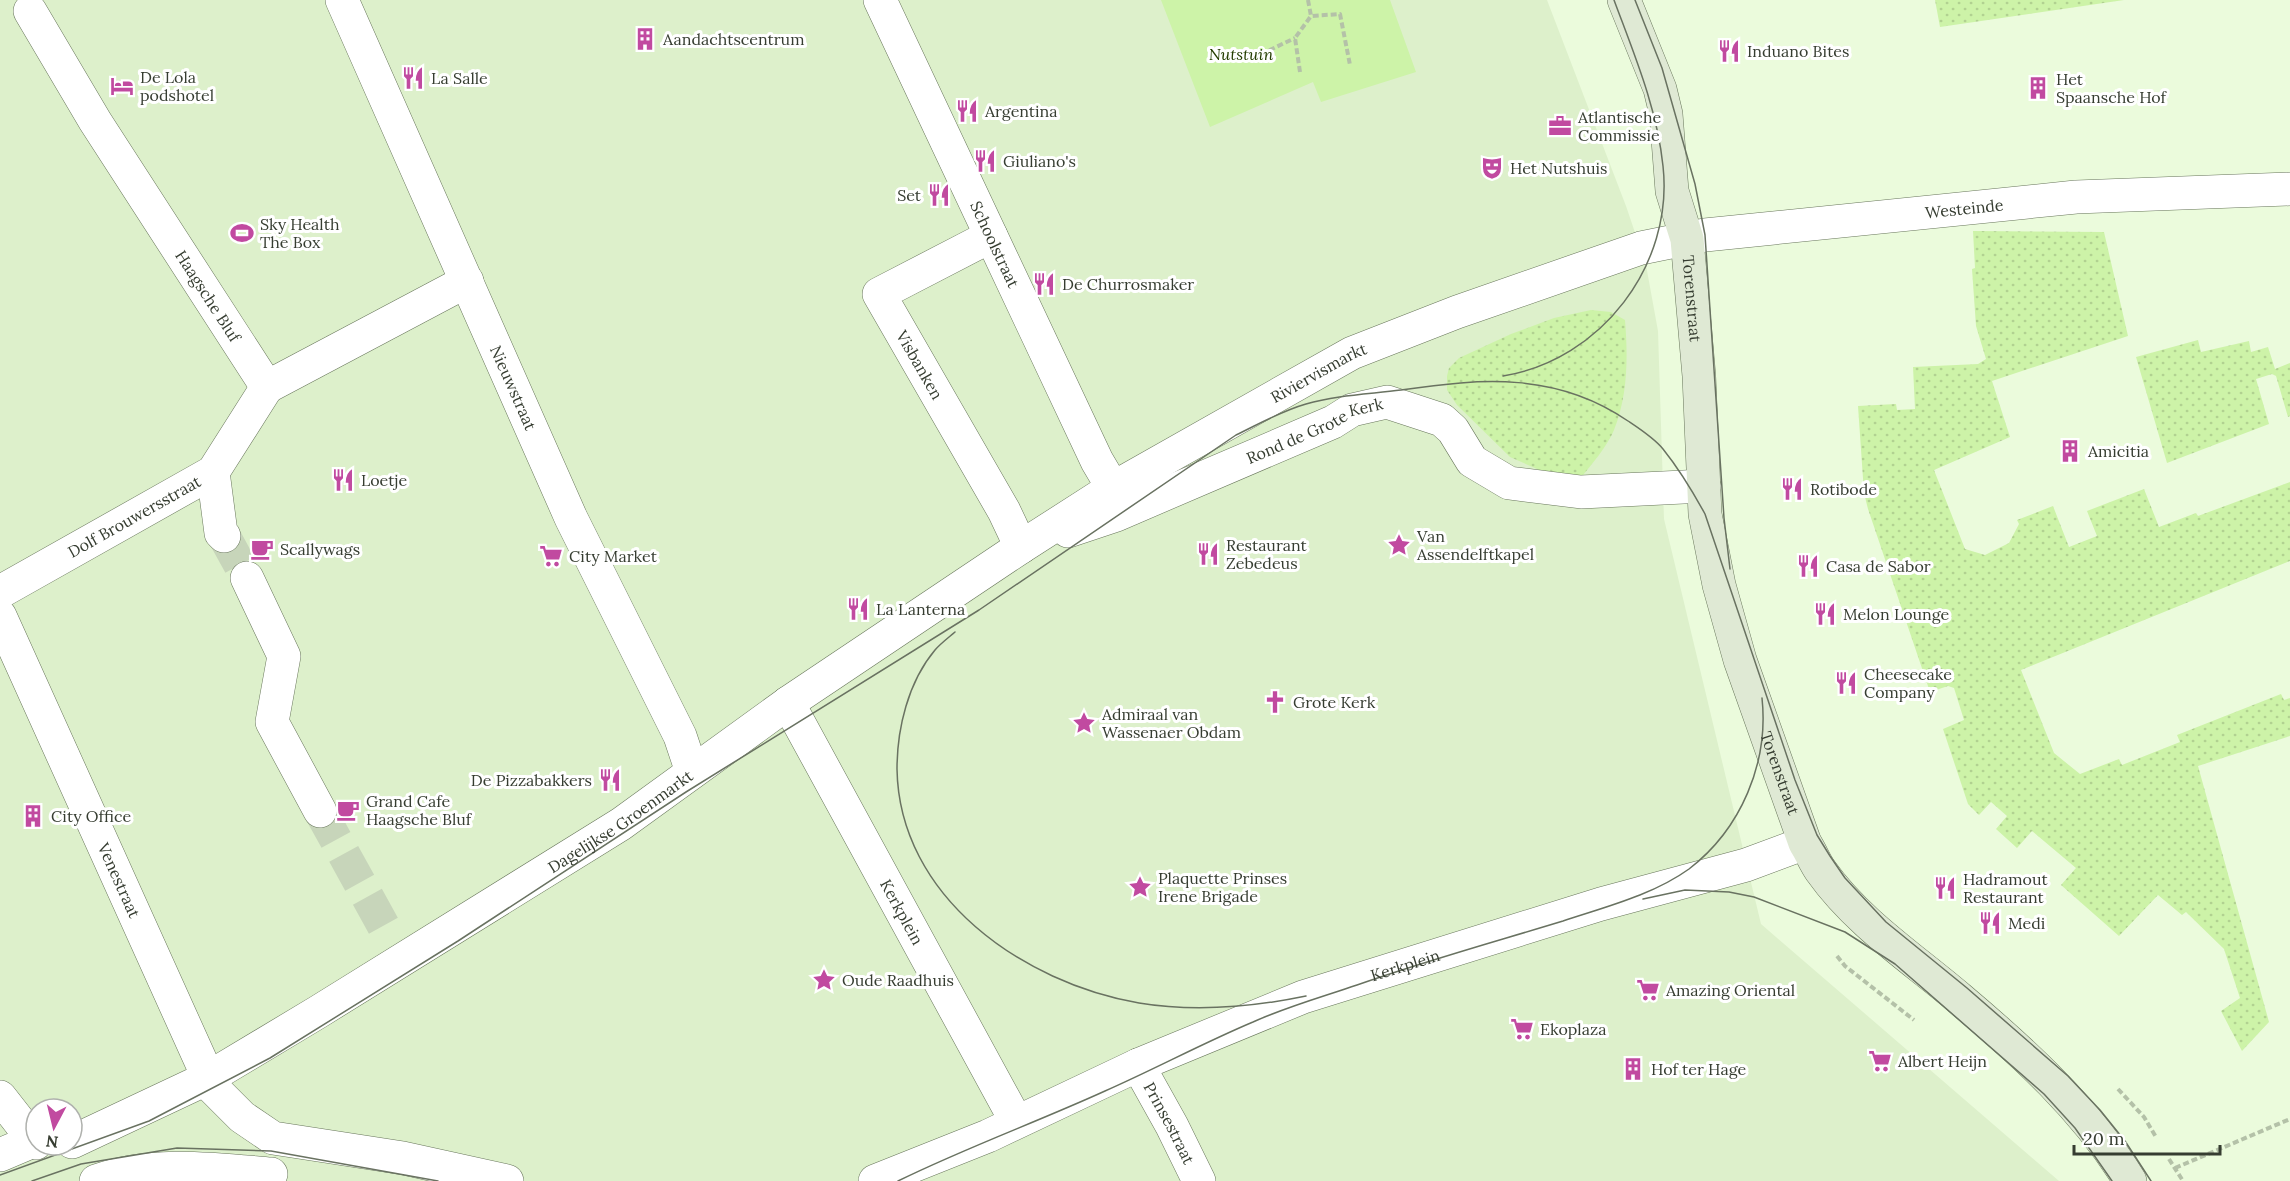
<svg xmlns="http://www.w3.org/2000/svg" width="2290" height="1181" viewBox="0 0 2290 1181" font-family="Lora,serif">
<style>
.built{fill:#ddf0cb;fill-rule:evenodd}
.park{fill:#cdf3a8}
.garden{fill:url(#garden-dots)}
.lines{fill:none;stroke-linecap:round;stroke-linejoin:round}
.street-tunnel{stroke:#c7d5ba;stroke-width:33;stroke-dasharray:33 16;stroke-linecap:butt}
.street-casing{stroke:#68765b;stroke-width:34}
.secondary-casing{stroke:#68765b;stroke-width:34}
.path{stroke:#b4c1a8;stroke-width:4;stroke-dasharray:6 3;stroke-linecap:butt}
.street{stroke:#fff;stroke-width:33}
.secondary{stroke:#dfe9d4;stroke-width:33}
.tram{stroke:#697261;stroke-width:1.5}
.labels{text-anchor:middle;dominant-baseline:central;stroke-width:6;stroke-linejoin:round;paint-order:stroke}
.poi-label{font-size:16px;fill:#363d31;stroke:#fff;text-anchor:start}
.park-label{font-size:16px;font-style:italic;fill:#243d00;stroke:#fff}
.street-label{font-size:16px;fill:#363d31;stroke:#fff}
</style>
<defs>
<pattern id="garden-dots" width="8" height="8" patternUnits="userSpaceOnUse" patternTransform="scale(1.5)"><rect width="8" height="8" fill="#cdf3a8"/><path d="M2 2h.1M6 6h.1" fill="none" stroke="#b1d191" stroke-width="1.8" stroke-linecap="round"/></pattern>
</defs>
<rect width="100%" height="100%" fill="#ebfbdc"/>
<path class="built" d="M 0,0 L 1547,0 L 1626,206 L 1646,265 L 1658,331 L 1664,519 L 1761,924 L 2059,1181 L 0,1181 ZM 36,1109 L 72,1109 L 72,1145 L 36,1145 Z"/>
<path class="park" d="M 1161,0 L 1390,0 L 1416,72 L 1321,102 L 1313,82 L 1210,127 Z"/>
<path class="garden" d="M 1935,0 L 2124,0 L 1940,27 Z
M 1973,231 L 2104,232 L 2128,336 L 1992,381 L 2010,437 L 1934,470 L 1965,549 L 1985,555 L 2009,543 L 2019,524 L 2017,520 L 2053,506 L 2069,547 L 2097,536 L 2087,511 L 2144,489 L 2159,527 L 2196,513 L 2198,516 L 2290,482 L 2290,561 L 2021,670 L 2054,753 L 2080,774 L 2119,759 L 2122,765 L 2180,742 L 2177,735 L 2281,694 L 2284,700 L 2290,698 L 2290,736 L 2198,766 L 2269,1022 L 2242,1051 L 2221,1011 L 2240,998 L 2224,949 L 2186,912 L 2182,915 L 2158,895 L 2119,936 L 2061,885 L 2076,868 L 2032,831 L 2017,848 L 1996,829 L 2007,816 L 1991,802 L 1979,815 L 1968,804 L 1943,729 L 1964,720 L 1954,688 L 1948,686 L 1930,692 L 1868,509 L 1864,493 L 1858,406 L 1896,404 L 1897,410 L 1915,409 L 1913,367 L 1978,364 L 1986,359 L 1976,326 L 1972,269 L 1975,268 Z
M 1591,310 L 1611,312 L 1625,320 C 1628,357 1628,395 1614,430 C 1607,447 1591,465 1580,479 L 1555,477 L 1510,457 L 1457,405 L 1447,390 L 1447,376 L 1449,368 L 1459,358 L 1511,334 L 1554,318 Z
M 2198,340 L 2201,352 L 2249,341 L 2251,352 L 2268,347 L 2275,369 L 2290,363 L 2290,416 L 2288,417 L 2276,376 L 2272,374 L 2256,379 L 2269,424 L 2167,463 L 2136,357 Z"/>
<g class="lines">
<path class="street-tunnel" d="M 224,536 L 247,578
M 320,811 L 388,934"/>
<g class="street-casing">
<g id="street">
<path id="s1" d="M 342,0 L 571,518 L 680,736 L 692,772"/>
<path id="s2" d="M 880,0 L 1097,461 L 1113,488"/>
<path id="s3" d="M 30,11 L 95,121 L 267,387 L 467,281"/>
<path id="s4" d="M 991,236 L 879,294 L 1004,511 L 1021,547"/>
<path d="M 213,472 L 221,533 L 224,536"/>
<path id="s5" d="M 1068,531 L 1116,515 L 1333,422 L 1352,410 L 1387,402 L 1442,420 L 1453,430 L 1472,461 L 1509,483 L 1581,492 L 1704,486"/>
<path d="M 247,578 L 284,656 L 272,722 L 320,811"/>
<path id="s6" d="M 0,592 L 213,472 L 267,387"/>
<path id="s7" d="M 0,616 L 213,1088 L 242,1117 L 273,1138 L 403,1158 L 507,1181"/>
<path id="s8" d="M 788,703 L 1016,1121"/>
<path id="s9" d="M 1138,1065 L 1172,1126 L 1199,1181"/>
<path d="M 0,1097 L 36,1143"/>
<path id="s10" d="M 72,1142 L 208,1078 L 318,1012 L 621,824 L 788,703 L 1021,547 L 1113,488 L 1352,353 L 1457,312 L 1641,248 L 1705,235 L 2076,197 L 2290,189"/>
<path d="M 0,1155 L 33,1141"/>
<path d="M 96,1181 C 152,1161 213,1169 271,1174"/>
<path id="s11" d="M 875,1181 L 988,1136 L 1138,1065 L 1303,997 L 1601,904 L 1746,865 L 1805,843"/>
</g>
</g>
<g class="secondary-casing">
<g id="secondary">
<path id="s12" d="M 1624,0 L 1660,89 L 1666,114 L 1672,191 L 1687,239 L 1699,376 L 1705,514 L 1719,585 L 1740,660 L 1805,843 C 1811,852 1815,863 1821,871 C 1857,922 1912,958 1959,998 C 2023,1052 2086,1109 2130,1181"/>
</g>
</g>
<path class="path" d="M 1308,0 L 1311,16 L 1340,14 L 1350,65
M 1253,58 L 1295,38
M 1300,72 L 1295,38 L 1311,16
M 1837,956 L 1845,966 L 1914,1020
M 1954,1054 L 1966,1064
M 2118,1089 L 2144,1117 L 2156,1137
M 2169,1159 L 2183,1181
M 2175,1168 L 2290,1119"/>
<use href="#street" class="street"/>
<use href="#secondary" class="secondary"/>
<path class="tram" d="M 1635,0 L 1662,68 L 1695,184 L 1705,235 L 1724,518 L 1730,569
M 1503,376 C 1601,360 1674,265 1663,166 C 1657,108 1634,54 1614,0
M 955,632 C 948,638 940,644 935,650 C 908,682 897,729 897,769 C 899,897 1023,983 1139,1003 C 1193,1012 1253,1007 1306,996
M 1643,899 L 1685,890 L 1729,892 L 1754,897 L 1845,932 L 1895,964 L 2044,1094 L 2075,1128 L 2112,1181
M 0,1175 L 149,1121 L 270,1058 L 458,941 L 686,792 L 979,610 L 1236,435 C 1259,424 1281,411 1306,404 C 1336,395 1370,394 1401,390 C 1482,378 1557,372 1628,421 C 1640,429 1654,438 1663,449 C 1679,469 1693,492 1705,514 L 1795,780 L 1817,835 L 1830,856 L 1845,878 L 1886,922 L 1967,988 L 2068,1076 L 2100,1110 L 2125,1141 L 2151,1181
M 32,1181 L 81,1164 L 177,1148 L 271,1151 L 438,1181
M 898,1181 C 965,1148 1037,1122 1105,1091 C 1155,1069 1203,1043 1253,1022 C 1286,1007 1322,997 1357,985 C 1425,961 1494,942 1563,921 C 1605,907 1653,895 1689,869 C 1741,829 1769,763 1762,698"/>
</g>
<defs>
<g id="building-bare" transform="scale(1.8)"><path d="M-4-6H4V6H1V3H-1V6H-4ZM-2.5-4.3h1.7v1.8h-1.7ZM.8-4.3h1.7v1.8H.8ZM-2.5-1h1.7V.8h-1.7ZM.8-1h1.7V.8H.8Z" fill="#c14aa0" stroke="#fff" stroke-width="2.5" paint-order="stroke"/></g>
<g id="restaurant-bare" transform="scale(1.8)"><path d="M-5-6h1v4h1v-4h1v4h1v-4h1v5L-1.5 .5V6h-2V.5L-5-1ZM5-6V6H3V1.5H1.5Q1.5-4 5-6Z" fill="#c14aa0" stroke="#fff" stroke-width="2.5" paint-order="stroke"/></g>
<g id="hotel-bare" transform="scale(1.8)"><path d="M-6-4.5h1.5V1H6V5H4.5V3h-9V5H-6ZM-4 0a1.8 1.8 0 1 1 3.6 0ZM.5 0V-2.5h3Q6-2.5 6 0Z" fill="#c14aa0" stroke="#fff" stroke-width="2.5" paint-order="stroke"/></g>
<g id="office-bare" transform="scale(1.8)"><path d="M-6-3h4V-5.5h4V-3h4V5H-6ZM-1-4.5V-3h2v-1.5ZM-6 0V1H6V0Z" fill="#c14aa0" stroke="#fff" stroke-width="2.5" paint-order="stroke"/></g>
<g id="theatre-bare" transform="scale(1.8)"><path d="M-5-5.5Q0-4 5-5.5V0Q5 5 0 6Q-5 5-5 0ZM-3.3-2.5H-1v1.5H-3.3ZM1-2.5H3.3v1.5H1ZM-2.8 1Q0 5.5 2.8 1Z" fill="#c14aa0" stroke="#fff" stroke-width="2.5" paint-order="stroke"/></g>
<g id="stadium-bare" transform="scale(1.8)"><path d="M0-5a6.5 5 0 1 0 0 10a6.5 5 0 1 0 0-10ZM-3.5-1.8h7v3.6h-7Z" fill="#c14aa0" stroke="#fff" stroke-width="2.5" paint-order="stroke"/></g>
<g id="sight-bare" transform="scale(1.8)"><path d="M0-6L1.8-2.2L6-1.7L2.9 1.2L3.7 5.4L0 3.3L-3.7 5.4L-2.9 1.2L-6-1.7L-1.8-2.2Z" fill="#c14aa0" stroke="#fff" stroke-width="2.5" paint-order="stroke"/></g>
<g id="cafe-bare" transform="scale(1.8)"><path d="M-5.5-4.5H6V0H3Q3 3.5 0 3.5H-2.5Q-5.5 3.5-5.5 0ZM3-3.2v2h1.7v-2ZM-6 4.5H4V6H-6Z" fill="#c14aa0" stroke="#fff" stroke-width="2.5" paint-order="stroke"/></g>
<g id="supermarket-bare" transform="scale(1.8)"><path d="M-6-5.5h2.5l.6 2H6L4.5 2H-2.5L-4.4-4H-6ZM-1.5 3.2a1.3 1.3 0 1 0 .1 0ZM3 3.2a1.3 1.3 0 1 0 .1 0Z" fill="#c14aa0" stroke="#fff" stroke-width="2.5" paint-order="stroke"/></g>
<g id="church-bare" transform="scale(1.8)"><path d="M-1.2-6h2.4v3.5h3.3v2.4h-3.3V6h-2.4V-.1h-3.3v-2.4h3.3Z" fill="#c14aa0" stroke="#fff" stroke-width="2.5" paint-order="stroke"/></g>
</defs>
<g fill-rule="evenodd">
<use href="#building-bare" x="645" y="39"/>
<use href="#restaurant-bare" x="1729" y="51"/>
<use href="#restaurant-bare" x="413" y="78"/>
<use href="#hotel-bare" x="122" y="86"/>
<use href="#building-bare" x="2038" y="88"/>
<use href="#restaurant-bare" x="967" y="111"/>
<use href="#office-bare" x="1560" y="126"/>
<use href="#restaurant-bare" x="985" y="161"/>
<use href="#theatre-bare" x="1492" y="168"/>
<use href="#restaurant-bare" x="939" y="195"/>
<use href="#stadium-bare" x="242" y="233"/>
<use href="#restaurant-bare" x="1044" y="284"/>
<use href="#building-bare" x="2070" y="451"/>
<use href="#restaurant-bare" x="343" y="480"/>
<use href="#restaurant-bare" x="1792" y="489"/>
<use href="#sight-bare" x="1399" y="545"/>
<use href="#cafe-bare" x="262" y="549"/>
<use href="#restaurant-bare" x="1208" y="554"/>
<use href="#supermarket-bare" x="551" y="556"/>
<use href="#restaurant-bare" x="1808" y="566"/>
<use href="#restaurant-bare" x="858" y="609"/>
<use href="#restaurant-bare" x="1825" y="614"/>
<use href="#restaurant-bare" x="1846" y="683"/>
<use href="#church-bare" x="1275" y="702"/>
<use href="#sight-bare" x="1084" y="723"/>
<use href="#restaurant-bare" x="610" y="780"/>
<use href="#cafe-bare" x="348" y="810"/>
<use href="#building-bare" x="33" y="816"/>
<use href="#sight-bare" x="1140" y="887"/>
<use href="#restaurant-bare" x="1945" y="888"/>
<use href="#restaurant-bare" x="1990" y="923"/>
<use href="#sight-bare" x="824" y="980"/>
<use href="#supermarket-bare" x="1648" y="990"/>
<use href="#supermarket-bare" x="1522" y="1029"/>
<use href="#supermarket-bare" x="1880" y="1061"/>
<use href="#building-bare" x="1633" y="1069"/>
</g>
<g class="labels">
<g class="poi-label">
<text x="663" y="39">Aandachtscentrum</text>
<text x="1747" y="51">Induano Bites</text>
<text x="140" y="77">De Lola<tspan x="140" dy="18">podshotel</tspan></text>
<text x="431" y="78">La Salle</text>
<text x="2056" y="79">Het<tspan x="2056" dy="18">Spaansche Hof</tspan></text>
<text x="985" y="111">Argentina</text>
<text x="1578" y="117">Atlantische<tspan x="1578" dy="18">Commissie</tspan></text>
<text x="1003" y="161">Giuliano's</text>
<text x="1510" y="168">Het Nutshuis</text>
<text x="921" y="195" text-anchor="end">Set</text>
<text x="260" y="224">Sky Health<tspan x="260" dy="18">The Box</tspan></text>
<text x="1062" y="284">De Churrosmaker</text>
<text x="2088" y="451">Amicitia</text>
<text x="361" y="480">Loetje</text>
<text x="1810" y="489">Rotibode</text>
<text x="1417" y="536">Van<tspan x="1417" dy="18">Assendelftkapel</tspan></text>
<text x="1226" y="545">Restaurant<tspan x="1226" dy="18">Zebedeus</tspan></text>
<text x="280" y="549">Scallywags</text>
<text x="569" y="556">City Market</text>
<text x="1826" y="566">Casa de Sabor</text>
<text x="876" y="609">La Lanterna</text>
<text x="1843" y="614">Melon Lounge</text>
<text x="1864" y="674">Cheesecake<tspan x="1864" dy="18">Company</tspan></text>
<text x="1293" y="702">Grote Kerk</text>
<text x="1102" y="714">Admiraal van<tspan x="1102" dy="18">Wassenaer Obdam</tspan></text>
<text x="592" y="780" text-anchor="end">De Pizzabakkers</text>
<text x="366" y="801">Grand Cafe<tspan x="366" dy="18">Haagsche Bluf</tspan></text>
<text x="51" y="816">City Office</text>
<text x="1158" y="878">Plaquette Prinses<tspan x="1158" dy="18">Irene Brigade</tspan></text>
<text x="1963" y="879">Hadramout<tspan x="1963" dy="18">Restaurant</tspan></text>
<text x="2008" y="923">Medi</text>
<text x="842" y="980">Oude Raadhuis</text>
<text x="1666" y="990">Amazing Oriental</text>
<text x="1540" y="1029">Ekoplaza</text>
<text x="1898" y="1061">Albert Heijn</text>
<text x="1651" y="1069">Hof ter Hage</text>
</g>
<g class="park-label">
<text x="1241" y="54">Nutstuin</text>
</g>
<g class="street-label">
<text stroke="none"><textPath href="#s10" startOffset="2139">Westeinde</textPath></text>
<text stroke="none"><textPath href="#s2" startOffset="270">Schoolstraat</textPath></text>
<text stroke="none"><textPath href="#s3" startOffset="336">Haagsche Bluf</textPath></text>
<text stroke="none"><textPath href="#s12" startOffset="309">Torenstraat</textPath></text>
<text stroke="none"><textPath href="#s4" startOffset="208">Visbanken</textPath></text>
<text stroke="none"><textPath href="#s10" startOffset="1467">Riviervismarkt</textPath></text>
<text stroke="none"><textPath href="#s1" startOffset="424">Nieuwstraat</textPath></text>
<text stroke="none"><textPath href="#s5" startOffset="267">Rond de Grote Kerk</textPath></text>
<text stroke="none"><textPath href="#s6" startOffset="154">Dolf Brouwersstraat</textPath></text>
<text stroke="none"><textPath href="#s12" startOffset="795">Torenstraat</textPath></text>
<text stroke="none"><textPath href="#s10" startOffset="636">Dagelijkse Groenmarkt</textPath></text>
<text stroke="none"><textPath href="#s7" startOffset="290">Venestraat</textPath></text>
<text stroke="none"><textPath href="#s8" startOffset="238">Kerkplein</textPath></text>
<text stroke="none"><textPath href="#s11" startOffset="573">Kerkplein</textPath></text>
<text stroke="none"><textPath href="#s9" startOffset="66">Prinsestraat</textPath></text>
</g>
</g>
<g transform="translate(54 1127) rotate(187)"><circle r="28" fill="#ffffff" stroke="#afb1ad" stroke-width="1.5"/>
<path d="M0-4.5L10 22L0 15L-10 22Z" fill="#c14aa0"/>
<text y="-9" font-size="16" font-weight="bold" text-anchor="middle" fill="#363d31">N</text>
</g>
<path d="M2074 1145v9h146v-9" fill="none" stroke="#363d31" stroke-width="3"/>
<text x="2083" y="1145" font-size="18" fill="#363d31" stroke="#ffffff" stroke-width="4.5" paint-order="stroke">20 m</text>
</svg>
